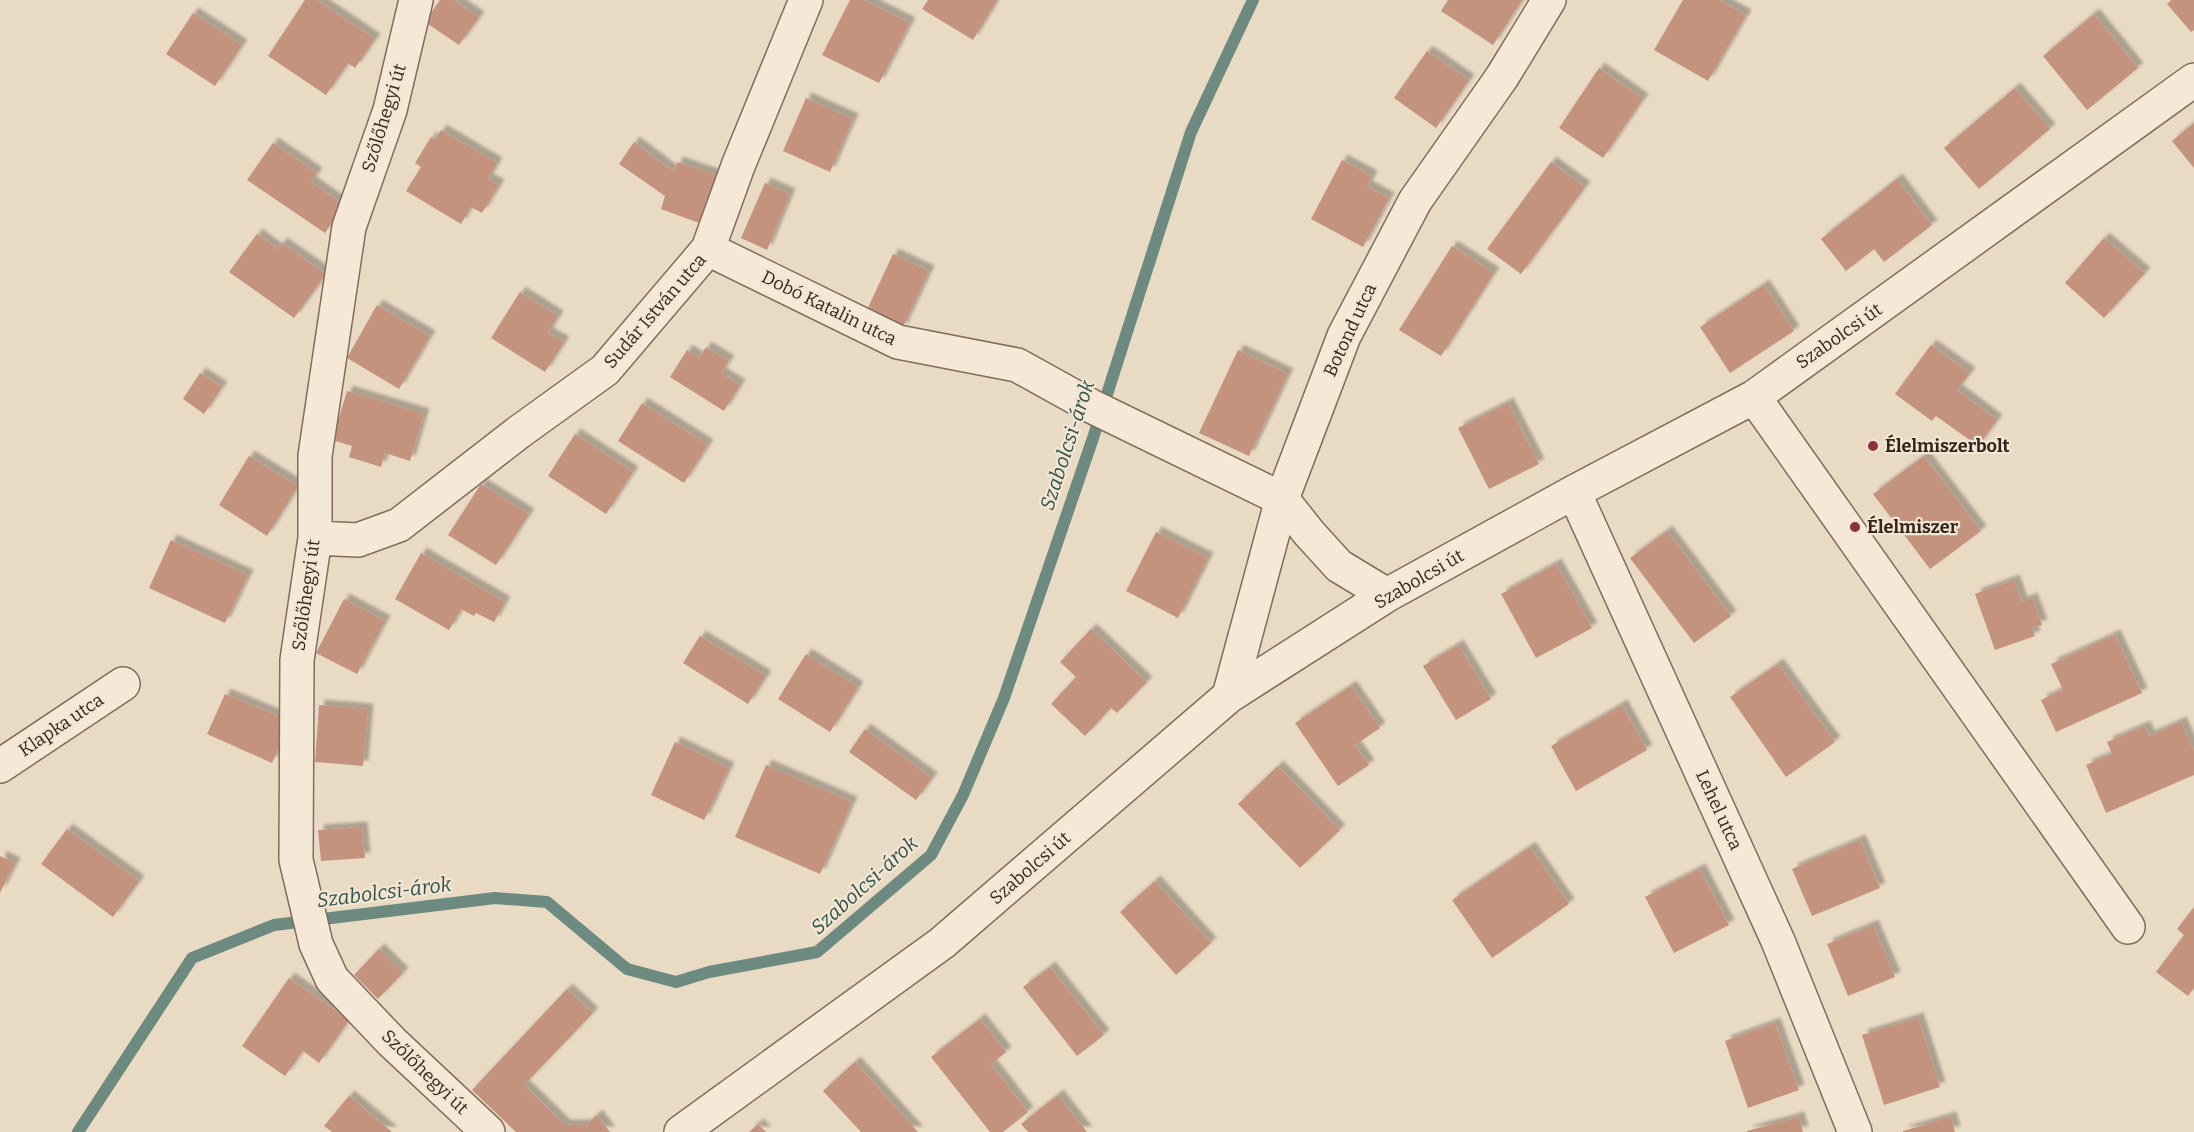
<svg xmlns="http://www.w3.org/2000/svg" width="2194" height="1132" viewBox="0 0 2194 1132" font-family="Bitter,serif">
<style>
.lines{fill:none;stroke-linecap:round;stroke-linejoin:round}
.stream{stroke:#6d8a80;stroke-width:12}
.building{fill:#c4937d;filter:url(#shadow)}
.minor-casing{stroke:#826c5c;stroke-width:36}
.minor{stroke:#f5e8d6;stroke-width:33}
.poi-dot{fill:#8b323c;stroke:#f2e5d2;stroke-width:2}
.labels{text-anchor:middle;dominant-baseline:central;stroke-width:4.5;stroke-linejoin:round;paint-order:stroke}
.street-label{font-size:18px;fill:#33261f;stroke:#f2e5d2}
.poi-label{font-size:18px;font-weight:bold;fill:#33261f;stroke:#f2e5d2;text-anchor:start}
.water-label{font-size:20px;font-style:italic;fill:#2f524c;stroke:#f2e5d2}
</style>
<defs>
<filter id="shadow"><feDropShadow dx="5.5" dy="-5.5" stdDeviation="1.5" flood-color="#0004"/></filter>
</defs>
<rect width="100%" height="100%" fill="#e9dac4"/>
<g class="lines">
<path class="stream" d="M 78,1132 L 192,958 L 274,925 L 495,898 L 547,902 L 627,969 L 676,982 L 709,972 L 817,952 L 931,855 L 963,795 L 1004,698 L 1093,438 L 1191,132 L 1253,0"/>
</g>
<path class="building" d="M 305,0 L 317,0 L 375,39 L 355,68 L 348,63 L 326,95 L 268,56 Z
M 440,0 L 454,0 L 479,17 L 459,45 L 425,22 Z
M 850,0 L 864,0 L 910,23 L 879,83 L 822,55 Z
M 928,0 L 997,0 L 973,40 L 922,9 Z
M 1448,0 L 1522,0 L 1493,45 L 1441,11 Z
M 1683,0 L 1719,0 L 1746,15 L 1708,81 L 1654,50 Z
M 2171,0 L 2194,0 L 2194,30 L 2191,32 L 2167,4 Z
M 193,13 L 242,45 L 215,86 L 166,54 Z
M 2094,14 L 2138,68 L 2087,110 L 2043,56 Z
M 1427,51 L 1469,80 L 1436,128 L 1394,98 Z
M 1599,68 L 1643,99 L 1603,158 L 1559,128 Z
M 2015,88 L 2050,129 L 1979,189 L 1944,148 Z
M 806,98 L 853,119 L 830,172 L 783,151 Z
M 2194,123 L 2194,168 L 2172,141 Z
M 441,130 L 497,163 L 488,179 L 499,185 L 482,213 L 471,207 L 461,224 L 406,191 L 421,167 L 415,163 L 431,137 L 435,140 Z
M 634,142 L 674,172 L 677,162 L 716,175 L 699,223 L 661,209 L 665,196 L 619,164 Z
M 273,143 L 317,173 L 311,182 L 344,205 L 325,233 L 247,180 Z
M 1342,160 L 1372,176 L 1367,186 L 1389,198 L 1363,247 L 1311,219 Z
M 1551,162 L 1585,187 L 1521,274 L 1487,249 Z
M 1897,179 L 1932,225 L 1884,262 L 1874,249 L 1846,271 L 1821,239 Z
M 765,183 L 790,194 L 767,250 L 741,238 Z
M 257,234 L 277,249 L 282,243 L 326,274 L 294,318 L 229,272 Z
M 2104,238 L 2145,273 L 2104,318 L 2065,283 Z
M 1452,246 L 1494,273 L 1441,356 L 1399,330 Z
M 893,254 L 929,271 L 902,329 L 866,312 Z
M 1764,285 L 1794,331 L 1730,373 L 1700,327 Z
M 520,292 L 558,316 L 548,333 L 564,342 L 545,372 L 491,338 Z
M 377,305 L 430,336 L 399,389 L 347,358 Z
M 1931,345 L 1970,373 L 1957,390 L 1997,420 L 1978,446 L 1936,416 L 1932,421 L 1895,394 Z
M 706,347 L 729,361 L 721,373 L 740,385 L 724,411 L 670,377 L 687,350 L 699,358 Z
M 1238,350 L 1288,374 L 1249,456 L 1199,433 Z
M 200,373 L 222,387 L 204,414 L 183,399 Z
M 347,391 L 424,414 L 410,461 L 385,453 L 381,467 L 349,457 L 352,446 L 332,440 Z
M 642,403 L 708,445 L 684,483 L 618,441 Z
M 1508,403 L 1539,464 L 1489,489 L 1458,428 Z
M 575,434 L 633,472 L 606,514 L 548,476 Z
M 249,456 L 298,486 L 267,536 L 219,505 Z
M 1924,456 L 1981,531 L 1930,569 L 1873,494 Z
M 481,484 L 529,514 L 496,565 L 448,535 Z
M 1667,531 L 1731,616 L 1694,643 L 1630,558 Z
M 1156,532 L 1208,558 L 1178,618 L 1126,591 Z
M 171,540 L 248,575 L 225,623 L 149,588 Z
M 421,553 L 505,602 L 494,622 L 476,613 L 474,616 L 461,609 L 449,630 L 395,599 Z
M 1556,564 L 1592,628 L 1536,658 L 1501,594 Z
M 2014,580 L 2022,602 L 2032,598 L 2042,625 L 2032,628 L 2035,636 L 1995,650 L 1975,594 Z
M 344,599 L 385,621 L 357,674 L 316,653 Z
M 1091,629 L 1147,682 L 1117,713 L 1111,708 L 1085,736 L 1051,704 L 1076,677 L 1060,662 Z
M 2115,635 L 2142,693 L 2056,732 L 2041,700 L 2063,690 L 2051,664 Z
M 700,636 L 766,676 L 748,704 L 683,663 Z
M 1458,645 L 1491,699 L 1456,720 L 1423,666 Z
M 806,654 L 858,687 L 830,732 L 778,699 Z
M 1778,664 L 1835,742 L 1786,777 L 1730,697 Z
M 1351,686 L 1380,728 L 1355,745 L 1369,765 L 1338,786 L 1295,723 Z
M 225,694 L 290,721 L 272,763 L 207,734 Z
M 319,705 L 368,709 L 363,766 L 315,762 Z
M 1622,705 L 1647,750 L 1576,791 L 1551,746 Z
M 2181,722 L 2194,751 L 2194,775 L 2106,813 L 2086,765 L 2112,754 L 2107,742 L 2145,726 L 2149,736 Z
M 865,729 L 932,778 L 916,800 L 849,752 Z
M 675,742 L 729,768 L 704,820 L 651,795 Z
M 766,765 L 852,802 L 820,874 L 735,837 Z
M 1278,766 L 1340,830 L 1300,868 L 1238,804 Z
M 362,827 L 365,858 L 321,861 L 318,830 Z
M 67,829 L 139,881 L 113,917 L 41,864 Z
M 1860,840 L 1880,888 L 1812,916 L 1792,869 Z
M 1530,847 L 1569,904 L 1492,958 L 1452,900 Z
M 0,856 L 15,863 L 0,893 Z
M 1700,869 L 1729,925 L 1674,953 L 1645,897 Z
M 1155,881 L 1211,943 L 1176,975 L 1120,912 Z
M 2194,907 L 2194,988 L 2188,996 L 2156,972 L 2184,935 L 2177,929 Z
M 1873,925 L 1895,977 L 1848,996 L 1827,944 Z
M 379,949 L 403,973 L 378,999 L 354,975 Z
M 1050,967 L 1104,1035 L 1077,1056 L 1023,987 Z
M 289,978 L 349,1020 L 319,1063 L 303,1051 L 285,1076 L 242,1046 Z
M 567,989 L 593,1013 L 524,1085 L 565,1125 L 586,1125 L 597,1115 L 610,1132 L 516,1132 L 472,1090 Z
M 1918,1018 L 1940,1087 L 1884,1105 L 1862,1035 Z
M 980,1019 L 1006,1052 L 991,1064 L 1028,1112 L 1003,1132 L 990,1132 L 931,1057 Z
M 1775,1023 L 1799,1090 L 1748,1108 L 1725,1041 Z
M 855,1062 L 918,1132 L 861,1132 L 823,1091 Z
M 1058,1095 L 1087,1132 L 1028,1132 L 1021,1124 Z
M 349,1096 L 392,1132 L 332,1132 L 324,1126 Z
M 1799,1117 L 1803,1132 L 1747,1132 L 1747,1131 Z
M 1951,1117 L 1955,1132 L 1903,1132 L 1903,1131 Z
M 758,1124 L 766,1132 L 749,1132 Z"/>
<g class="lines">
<g class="minor-casing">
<path id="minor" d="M 416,0 L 390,110 L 349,227 L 315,456 L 315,538 L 297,660 L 296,860 L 316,944 L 332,979 L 392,1042 L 488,1132
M 708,249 L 898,342 L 1017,365 L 1091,406 L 1282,499 L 1309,533 L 1339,566 L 1387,595
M 1754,397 L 2128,927
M 1574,492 L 1778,941 L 1855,1132
M 315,538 L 358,540 L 399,525 L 519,432 L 605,370 L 708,249 L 738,166 L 806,0
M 1229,696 L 1282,499 L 1344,336 L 1415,201 L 1502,77 L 1549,0
M 0,766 L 123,684
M 681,1132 L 942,943 L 1229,696 L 1387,595 L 1574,492 L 1754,397 L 2194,80"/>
</g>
<use href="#minor" class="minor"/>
</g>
<g class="poi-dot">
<circle cx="1873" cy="446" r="6"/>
<circle cx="1855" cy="527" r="6"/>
</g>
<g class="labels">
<g class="street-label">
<text transform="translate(384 118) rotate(-73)">Szőlőhegyi út</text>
<text transform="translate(829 308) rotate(26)">Dobó Katalin utca</text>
<text transform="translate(655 311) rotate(-49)">Sudár István utca</text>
<text transform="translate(1350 330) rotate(-65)">Botond utca</text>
<text transform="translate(1839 336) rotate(-35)">Szabolcsi út</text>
<text transform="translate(1419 579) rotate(-30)">Szabolcsi út</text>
<text transform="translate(306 595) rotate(-82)">Szőlőhegyi út</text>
<text transform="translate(61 725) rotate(-34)">Klapka utca</text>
<text transform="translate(1719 810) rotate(65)">Lehel utca</text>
<text transform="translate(1030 868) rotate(-41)">Szabolcsi út</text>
<text transform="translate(425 1072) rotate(44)">Szőlőhegyi út</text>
</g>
<g class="poi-label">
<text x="1885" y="446">Élelmiszerbolt</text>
<text x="1867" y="527">Élelmiszer</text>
</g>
<g class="water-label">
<text transform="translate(1067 445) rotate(-72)">Szabolcsi-árok</text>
<text transform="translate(864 885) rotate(-42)">Szabolcsi-árok</text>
<text transform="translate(384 892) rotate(-7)">Szabolcsi-árok</text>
</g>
</g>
</svg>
